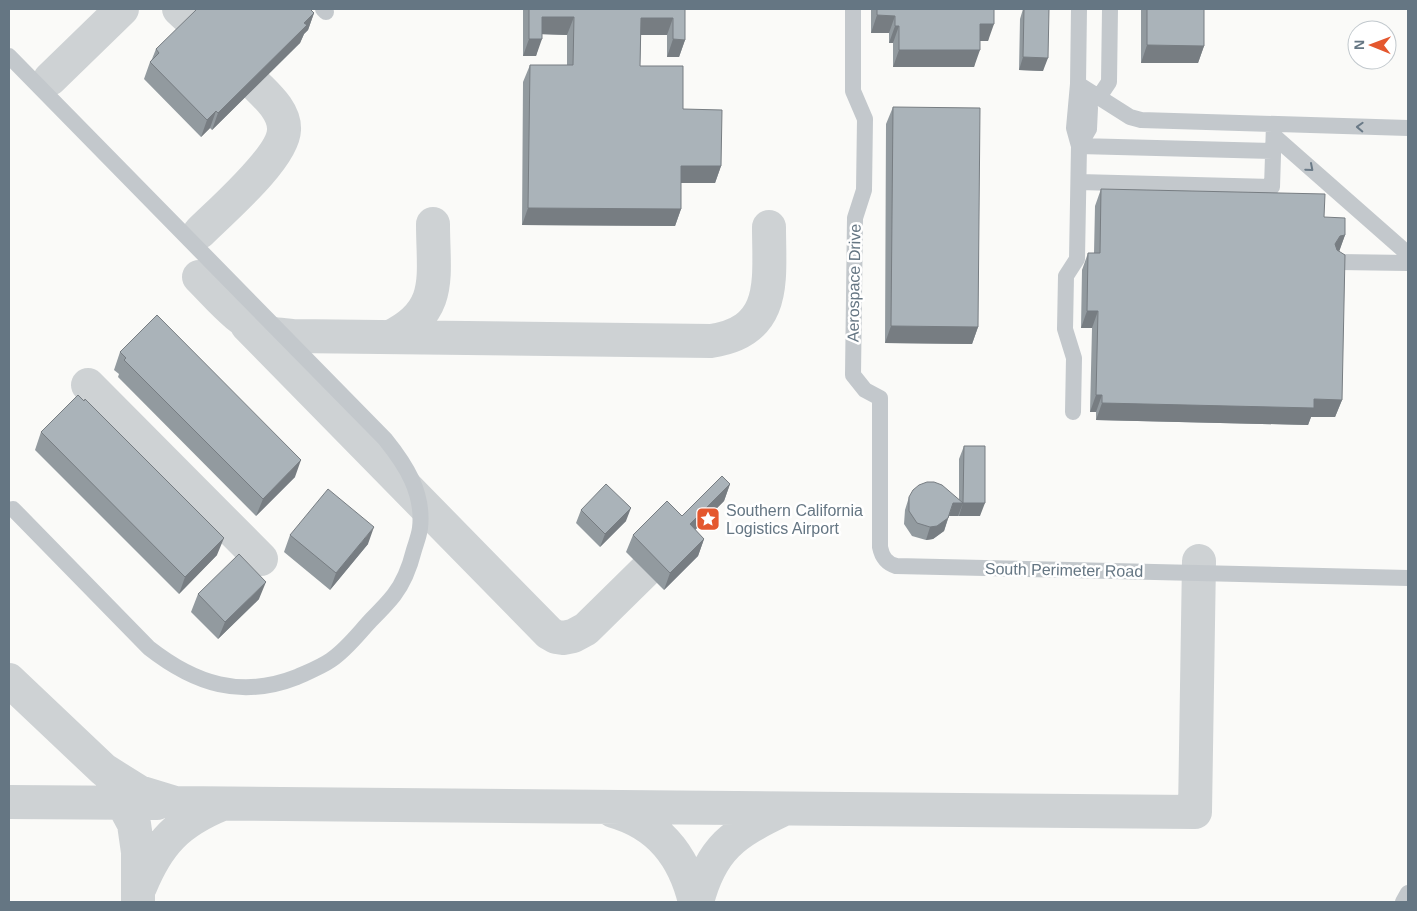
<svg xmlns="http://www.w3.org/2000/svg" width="1417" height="911" viewBox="0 0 1417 911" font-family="Helvetica,sans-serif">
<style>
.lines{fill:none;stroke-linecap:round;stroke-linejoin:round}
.taxiway{stroke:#ced2d4;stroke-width:34}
.minor{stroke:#c3c8cc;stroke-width:16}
.wall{fill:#929a9f}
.shaded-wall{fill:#777d82}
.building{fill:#aab3b9;stroke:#777d82}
.oneway{stroke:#6a7a87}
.labels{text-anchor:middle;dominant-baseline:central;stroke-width:5;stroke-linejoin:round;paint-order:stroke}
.street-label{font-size:16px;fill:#657683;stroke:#fff}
.poi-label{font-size:16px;fill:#657683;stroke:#fff;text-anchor:start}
</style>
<rect width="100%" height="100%" fill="#fafaf8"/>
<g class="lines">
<path class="taxiway" d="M 179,9 L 194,23
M 50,79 L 122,9
M 200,232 C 221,211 283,158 284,130 C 285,112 268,97 257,86
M 199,277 C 220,298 240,324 269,333 C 277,335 285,335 293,336 L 711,341 C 778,331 769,280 769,227
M 247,325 L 549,633 L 556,637 L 563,638 L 573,636 L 586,629 L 645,571
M 390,337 C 444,311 433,276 433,224
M 88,385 L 261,559
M 9,680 L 104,770 L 139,792 L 175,803 L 1195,812 L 1199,561
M 113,785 L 134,824 L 138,852 L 138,902
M 9,802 L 157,803
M 613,811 C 659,824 684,856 695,902
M 140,887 C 158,843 178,822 222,804
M 697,902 C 711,848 734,833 782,810"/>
<path class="minor" d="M 323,9 L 326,12
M 853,9 L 853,91 L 865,119 L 864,190 L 855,218 L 853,375 L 865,390 L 880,398 L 880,547 C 882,557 886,563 896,566 L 1408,578
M 1079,9 L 1078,84 L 1130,117 L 1141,120 L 1408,128
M 9,56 L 385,439 C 406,465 424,493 420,528 C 419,536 416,543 414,550 C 410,566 404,582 394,595 C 387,604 379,612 371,620 C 358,634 347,649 331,660 C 321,667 308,672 297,677 C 241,699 195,684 149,648 L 13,509
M 1078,84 L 1090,108 L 1089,129 L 1079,146 L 1074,128 Z
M 1099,97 L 1109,82 L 1110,9
M 1274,136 L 1408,254
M 1079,182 L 1272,187 L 1274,124
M 1339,262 L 1408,263
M 1073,412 L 1074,358 L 1065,329 L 1066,276 L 1077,259 L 1079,146 L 1273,151
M 1403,902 L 1408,893"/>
</g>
<path class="wall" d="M 523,9 L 685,9 L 685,40 L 679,57 L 667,57 L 667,35 L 641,35 L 640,66 L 683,109 L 721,166 L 715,183 L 681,183 L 681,209 L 675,226 L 522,225 L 523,82 L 530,65 L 567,65 L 567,35 L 542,34 L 536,56 L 523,56 Z
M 871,9 L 994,9 L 988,41 L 980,41 L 974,67 L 893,67 L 893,43 L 889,43 L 889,33 L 871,33 Z
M 1023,9 L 1049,9 L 1043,71 L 1019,70 L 1020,19 Z
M 1141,9 L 1204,9 L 1204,46 L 1198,63 L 1141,63 Z
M 314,13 L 308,30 L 304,34 L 300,43 L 212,130 L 210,128 L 201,137 L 144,79 L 150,62 L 152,59 L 156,49 Z
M 893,107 L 978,327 L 972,344 L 885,343 L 886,124 Z
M 1101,189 L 1324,217 L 1345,235 L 1339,251 L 1342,400 L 1335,417 L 1311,417 L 1308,425 L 1096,420 L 1096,412 L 1090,412 L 1092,328 L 1081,328 L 1082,270 L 1088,253 L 1094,253 L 1095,206 Z
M 120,352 L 295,477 L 256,516 L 118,377 L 119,374 L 114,370 Z
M 41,432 L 217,555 L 179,594 L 35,450 Z
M 964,446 L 980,516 L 949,516 L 944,531 L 933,539 L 926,540 L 912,536 L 904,524 L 905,510 L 909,497 L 959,499 L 959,459 Z
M 730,484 L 724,501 L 695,530 L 704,539 L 698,556 L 664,590 L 626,552 L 633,535 L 682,516 Z
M 581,510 L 626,521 L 600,547 L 576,523 Z
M 290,535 L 368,544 L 330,590 L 284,552 Z
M 198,594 L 259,599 L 218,639 L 191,612 Z"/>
<path class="shaded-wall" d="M 314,13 L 308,30 L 304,34 L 300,43 L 212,130 L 218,113 Z
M 877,15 L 895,16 L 889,33 L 871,33 Z
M 542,17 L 574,17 L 567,35 L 536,34 Z
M 641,18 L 673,18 L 667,35 L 635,35 Z
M 980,24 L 994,24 L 988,41 L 974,41 Z
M 895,26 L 899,26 L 893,43 L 889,43 Z
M 529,39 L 542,39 L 536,56 L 523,56 Z
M 673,39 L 685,40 L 679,57 L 667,57 Z
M 1147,45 L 1204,46 L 1198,63 L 1141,63 Z
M 899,50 L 980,50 L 974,67 L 893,67 Z
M 1023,57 L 1048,58 L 1043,71 L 1019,70 Z
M 216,111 L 210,128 L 201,137 L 207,120 Z
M 681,166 L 721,166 L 715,183 L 675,183 Z
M 528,208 L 681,209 L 675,226 L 522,225 Z
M 1345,235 L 1339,252 L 1334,254 L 1335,244 L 1340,236 Z
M 1087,311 L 1098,311 L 1092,328 L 1081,328 Z
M 891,326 L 978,327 L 972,344 L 885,343 Z
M 1096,395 L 1102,395 L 1096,412 L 1090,412 Z
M 1314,399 L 1342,400 L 1335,417 L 1311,417 L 1308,425 L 1096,420 L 1102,403 Z
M 301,460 L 295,477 L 256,516 L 263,499 Z
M 730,484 L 724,501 L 683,542 L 690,524 Z
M 953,503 L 963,503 L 958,516 L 949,516 Z
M 963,503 L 985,503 L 980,516 L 959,516 Z
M 631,508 L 626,521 L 600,547 L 605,534 Z
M 948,518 L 944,531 L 933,539 L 926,540 L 930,527 Z
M 374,527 L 368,544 L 330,590 L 336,573 Z
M 224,538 L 217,555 L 179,594 L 185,577 Z
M 704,539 L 698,556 L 664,590 L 670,573 Z
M 266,582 L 259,599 L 218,639 L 225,622 Z"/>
<path class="building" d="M 197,9 L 310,9 L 314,13 L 304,23 L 307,25 L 218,113 L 216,111 L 207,120 L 150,62 L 159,53 L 156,49 Z
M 529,9 L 685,9 L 685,40 L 673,39 L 673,18 L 641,18 L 640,66 L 683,66 L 683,109 L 722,110 L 721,166 L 681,166 L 681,209 L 528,208 L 530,65 L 573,65 L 574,17 L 542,17 L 542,39 L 529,39 Z
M 877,9 L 994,9 L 994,24 L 980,24 L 980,50 L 899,50 L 899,26 L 895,26 L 895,16 L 877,15 Z
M 1024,9 L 1049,9 L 1048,58 L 1023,57 Z
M 1147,9 L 1204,9 L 1204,46 L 1147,45 Z
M 893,107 L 980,108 L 978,327 L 891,326 Z
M 1101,189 L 1325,194 L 1324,217 L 1345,218 L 1345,235 L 1340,236 L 1335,244 L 1337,250 L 1345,255 L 1342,400 L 1314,399 L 1314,408 L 1102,403 L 1102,395 L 1096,395 L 1098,311 L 1087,311 L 1088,253 L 1100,253 Z
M 157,315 L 301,460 L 263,499 L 124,360 L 126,358 L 120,352 Z
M 78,395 L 84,401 L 85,399 L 224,538 L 185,577 L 41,432 Z
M 964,446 L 985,446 L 985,503 L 963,503 Z
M 722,476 L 730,484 L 690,524 L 704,539 L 670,573 L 633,535 L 667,501 L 682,516 Z
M 927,482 L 934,482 L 942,485 L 963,503 L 953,503 L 948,518 L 937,526 L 930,527 L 917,523 L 909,511 L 909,497 L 913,490 L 919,485 Z
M 606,484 L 631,508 L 605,534 L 581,510 Z
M 328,489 L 374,527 L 336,573 L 290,535 Z
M 239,554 L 266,582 L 225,622 L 198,594 Z"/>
<defs><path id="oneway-chevron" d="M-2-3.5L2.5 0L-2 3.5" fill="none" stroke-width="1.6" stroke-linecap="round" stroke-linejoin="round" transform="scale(1.25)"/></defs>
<g class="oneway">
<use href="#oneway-chevron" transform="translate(1360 127) rotate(-178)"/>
<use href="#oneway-chevron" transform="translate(1310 168) rotate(41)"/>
</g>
<defs>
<g id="sight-square" transform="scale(1.25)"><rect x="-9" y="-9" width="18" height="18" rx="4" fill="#e4572e" stroke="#fff"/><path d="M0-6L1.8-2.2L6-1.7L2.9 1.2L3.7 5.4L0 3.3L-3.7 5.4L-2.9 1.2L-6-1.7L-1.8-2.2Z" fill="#fff"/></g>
</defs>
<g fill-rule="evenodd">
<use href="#sight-square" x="708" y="519"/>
</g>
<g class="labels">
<g class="street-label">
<text transform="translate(854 283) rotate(-89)">Aerospace Drive</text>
<text transform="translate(1064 570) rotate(1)">South Perimeter Road</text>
</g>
<g class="poi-label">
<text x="726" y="510">Southern California<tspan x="726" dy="18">Logistics Airport</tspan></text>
</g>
</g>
<rect width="1417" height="911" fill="none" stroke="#657683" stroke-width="20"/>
<g transform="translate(1372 45) rotate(271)"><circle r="24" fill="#ffffff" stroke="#c1c8cd"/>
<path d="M0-4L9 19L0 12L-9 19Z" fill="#e4572e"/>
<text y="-8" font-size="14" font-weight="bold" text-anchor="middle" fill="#657683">N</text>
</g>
</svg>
